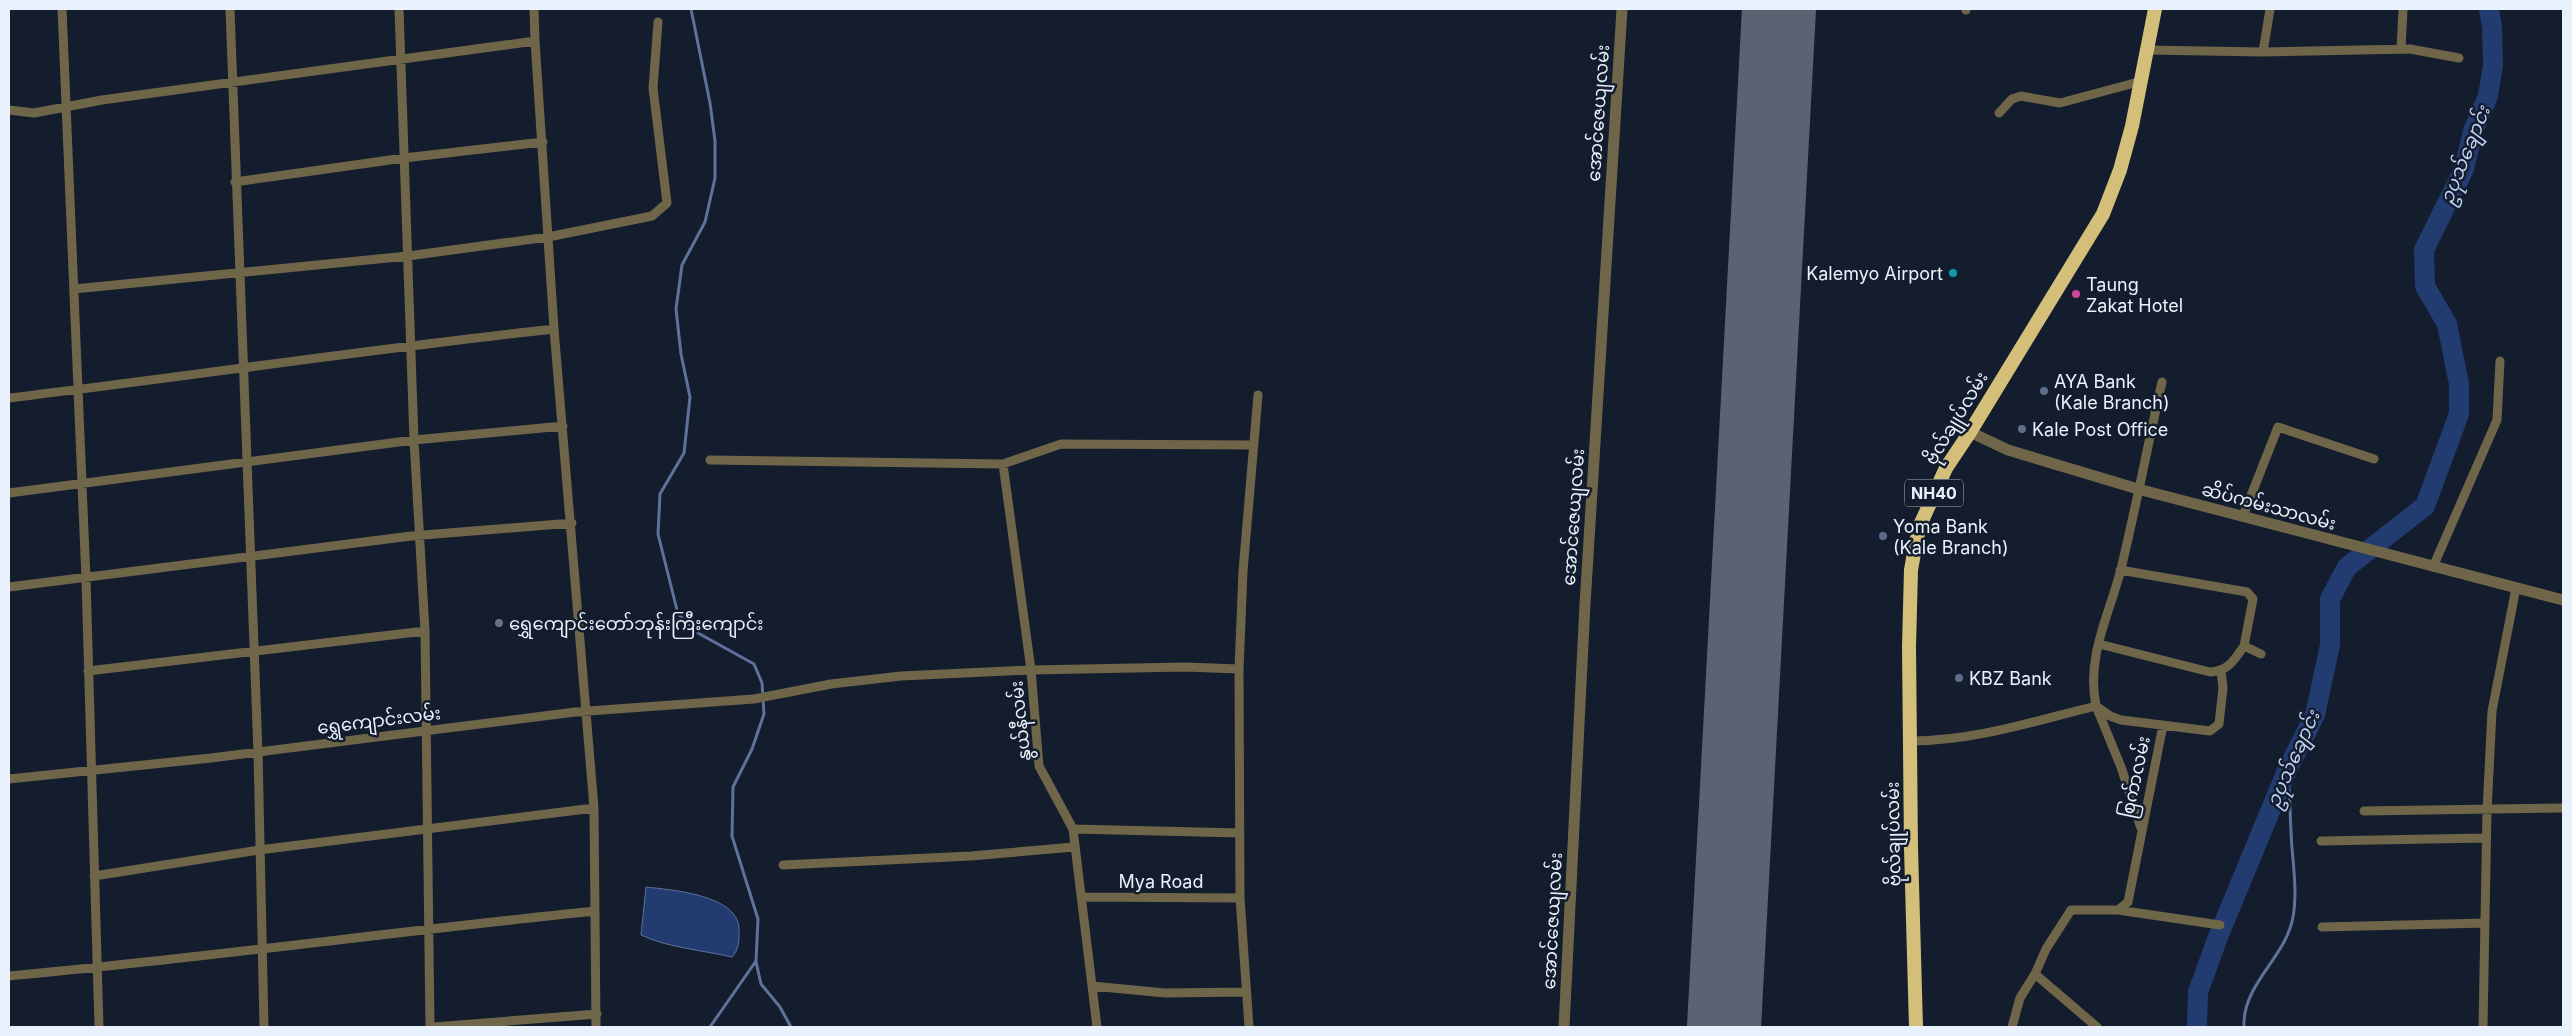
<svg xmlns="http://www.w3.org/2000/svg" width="2572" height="1036" viewBox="0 0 2572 1036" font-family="Inter,'Noto Sans Myanmar',sans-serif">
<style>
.water{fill:#223b71;stroke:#5e729b}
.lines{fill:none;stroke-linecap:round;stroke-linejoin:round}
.stream{stroke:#5e729b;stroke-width:3}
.river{stroke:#223b71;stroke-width:20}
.runway{stroke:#5a6372;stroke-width:74}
.minor{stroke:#6f6649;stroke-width:9}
.tertiary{stroke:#6f6649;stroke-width:11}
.trunk{stroke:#d4bf7a;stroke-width:14}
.culture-dot{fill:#0f9aa8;stroke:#131d2d;stroke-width:2}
.hotel-dot{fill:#d1479c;stroke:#131d2d;stroke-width:2}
.service-dot{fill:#5c6f8a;stroke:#131d2d;stroke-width:2}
.worship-dot{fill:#6b7280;stroke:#131d2d;stroke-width:2}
.labels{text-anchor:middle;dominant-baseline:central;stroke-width:5;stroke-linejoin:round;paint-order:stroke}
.shield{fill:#131d2d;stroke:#a9b1be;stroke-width:1}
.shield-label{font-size:16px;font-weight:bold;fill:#e9f1fc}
.street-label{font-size:18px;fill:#e9f1fc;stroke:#131d2d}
.poi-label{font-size:18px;fill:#e9f1fc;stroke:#131d2d;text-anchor:start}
.water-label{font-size:19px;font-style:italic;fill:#c0d2f4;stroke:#131d2d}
</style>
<rect width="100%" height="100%" fill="#131d2d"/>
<path class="water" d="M 646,887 C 672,890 742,895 739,932 C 739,942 739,949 732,957 C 702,950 669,948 641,935 Z"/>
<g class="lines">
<path class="stream" d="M 691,9 L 710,103 L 715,141 L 715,178 L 705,222 L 682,265 L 676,309 L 681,354 L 690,397 L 684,453 L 660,494 L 658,534 L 678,614 L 698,633 L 754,664 L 762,683 L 764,714 L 752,749 L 733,787 L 732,836 L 758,919 L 756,961 L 710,1027
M 756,962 L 761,984 L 780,1007 L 791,1027
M 2244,1027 C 2242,984 2286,958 2293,917 C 2297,895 2294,871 2292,848 C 2290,822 2290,795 2288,768"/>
<path class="river" d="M 2197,1027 L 2198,992 L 2218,937 L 2288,768 L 2315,715 L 2330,645 L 2330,599 L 2347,567 L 2425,506 L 2459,414 L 2459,384 L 2447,324 L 2425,286 L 2424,250 L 2464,169 L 2473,131 L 2488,96 L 2493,65 L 2492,27 L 2489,9"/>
<path class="runway" d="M 1724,1027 L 1779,9"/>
<path class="minor" d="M 62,9 L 86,579 L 99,1027
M 230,9 L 258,752 L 264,1027
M 399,9 L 414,440 L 425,631 L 430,1027
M 534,9 L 535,41
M 1966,10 L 1966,9
M 2401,49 L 2403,9
M 2147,50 L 2263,52 L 2410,49 L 2459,58
M 2263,52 L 2270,9
M 9,110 L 34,113 L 102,100 L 535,41 L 554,329 L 594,808 L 596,1027
M 1999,113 L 2012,99 L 2021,96 L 2060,103 L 2142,81
M 235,182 L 404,158 L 543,142
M 74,289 L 408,256 L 548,237 L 652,216 L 667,203 L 653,88 L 658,22
M 2162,382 C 2148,444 2136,507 2121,569 C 2109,616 2086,656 2096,706 L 2110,716 L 2121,720 L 2210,731 L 2219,724 L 2223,688 L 2221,671
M 9,398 C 191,376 372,349 554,329
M 710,460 L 1003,464 L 1061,444 L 1254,445
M 1003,464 L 1031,670 L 1039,766 L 1073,829 L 1097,1027
M 9,493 L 414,440 L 563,426
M 2243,516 L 2278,427 L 2374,459
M 2433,567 L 2497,420 L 2500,361
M 2120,570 L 2247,592 L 2253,599 L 2244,646
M 9,587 L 411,536 L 572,523
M 2099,644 L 2210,672 C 2229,671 2234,660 2244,646 L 2261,654
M 88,671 L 425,631
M 1911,741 C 1974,741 2035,721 2096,706 L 2121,767 L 2141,828
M 9,779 L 211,758 L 575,712 L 754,699 L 831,684 L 901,676 L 1031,670 L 1185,667 L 1239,669
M 2364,811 L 2563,808
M 1073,829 L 1240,833
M 2321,841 L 2486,838
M 783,865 L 971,856 L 1074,847
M 94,876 L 259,850 L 594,808
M 1081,897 L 1240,898
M 2118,910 L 2220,925
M 2322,927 L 2485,923
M 9,976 C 204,958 399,931 595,911
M 1092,986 L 1165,993 L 1245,992
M 434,1027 L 597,1014
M 1249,1027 L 1240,898 L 1239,669 L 1243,571 L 1258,395
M 2012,1027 L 2020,998 L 2035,974
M 2097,1027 L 2035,974 L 2046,949 L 2071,910 L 2118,910 L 2128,902 L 2163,725
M 2483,1027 L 2487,811 L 2492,711 L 2516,588"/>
<path class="tertiary" d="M 1970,432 L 2008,450 L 2138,489 L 2563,600
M 1564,1027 L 1585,604 L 1622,9"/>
<path class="trunk" d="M 1916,1027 L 1911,848 L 1909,647 L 1911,570 L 1916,542 L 1921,523 L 1946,468 L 1970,432 L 2103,214 L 2120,170 L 2132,126 L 2155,9"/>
</g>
<circle class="culture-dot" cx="1953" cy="273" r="5"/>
<circle class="hotel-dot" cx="2076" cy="294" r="5"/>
<g class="service-dot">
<circle cx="2044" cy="391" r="5"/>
<circle cx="2022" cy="429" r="5"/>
<circle cx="1883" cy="536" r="5"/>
<circle cx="1959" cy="678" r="5"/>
</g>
<circle class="worship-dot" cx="499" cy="623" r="5"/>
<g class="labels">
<rect class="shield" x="1905" y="479.5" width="58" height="27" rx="4"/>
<g class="shield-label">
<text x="1934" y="493">NH40</text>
</g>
<g class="street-label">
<text transform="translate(1598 113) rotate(-86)">အောင်ဇေယျလမ်း</text>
<text transform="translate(1956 418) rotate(-59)">ဗိုလ်ချုပ်လမ်း</text>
<text transform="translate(2269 506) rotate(15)">ဆိပ်ကမ်းသာလမ်း</text>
<text transform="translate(1573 517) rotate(-86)">အောင်ဇေယျလမ်း</text>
<text transform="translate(379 720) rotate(-7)">ရွှေကျောင်းလမ်း</text>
<text transform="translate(1020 721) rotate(-96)">နွယ်နီလမ်း</text>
<text transform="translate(2135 777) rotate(-78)">စြက်ာလမ်း</text>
<text transform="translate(1893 834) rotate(-91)">ဗိုလ်ချုပ်လမ်း</text>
<text x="1161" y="881">Mya Road</text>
<text transform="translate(1552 921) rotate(-87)">အောင်ဇေယျလမ်း</text>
</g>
<g class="poi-label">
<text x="1943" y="273" text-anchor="end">Kalemyo Airport</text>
<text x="2086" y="284">Taung<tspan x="2086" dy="21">Zakat Hotel</tspan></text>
<text x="2054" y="381">AYA Bank<tspan x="2054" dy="21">(Kale Branch)</tspan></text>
<text x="2032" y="429">Kale Post Office</text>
<text x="1893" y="526">Yoma Bank<tspan x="1893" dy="21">(Kale Branch)</tspan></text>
<text x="509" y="623">ရွှေကျောင်းတော်ဘုန်းကြီးကျောင်း</text>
<text x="1969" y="678">KBZ Bank</text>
</g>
<g class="water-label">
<text transform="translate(2465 155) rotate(-68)">ဥပုသ်ချောင်း</text>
<text transform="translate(2293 759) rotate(-66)">ဥပုသ်ချောင်း</text>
</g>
</g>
<rect width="2572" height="1036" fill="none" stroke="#e9f1fc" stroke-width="20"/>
</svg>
